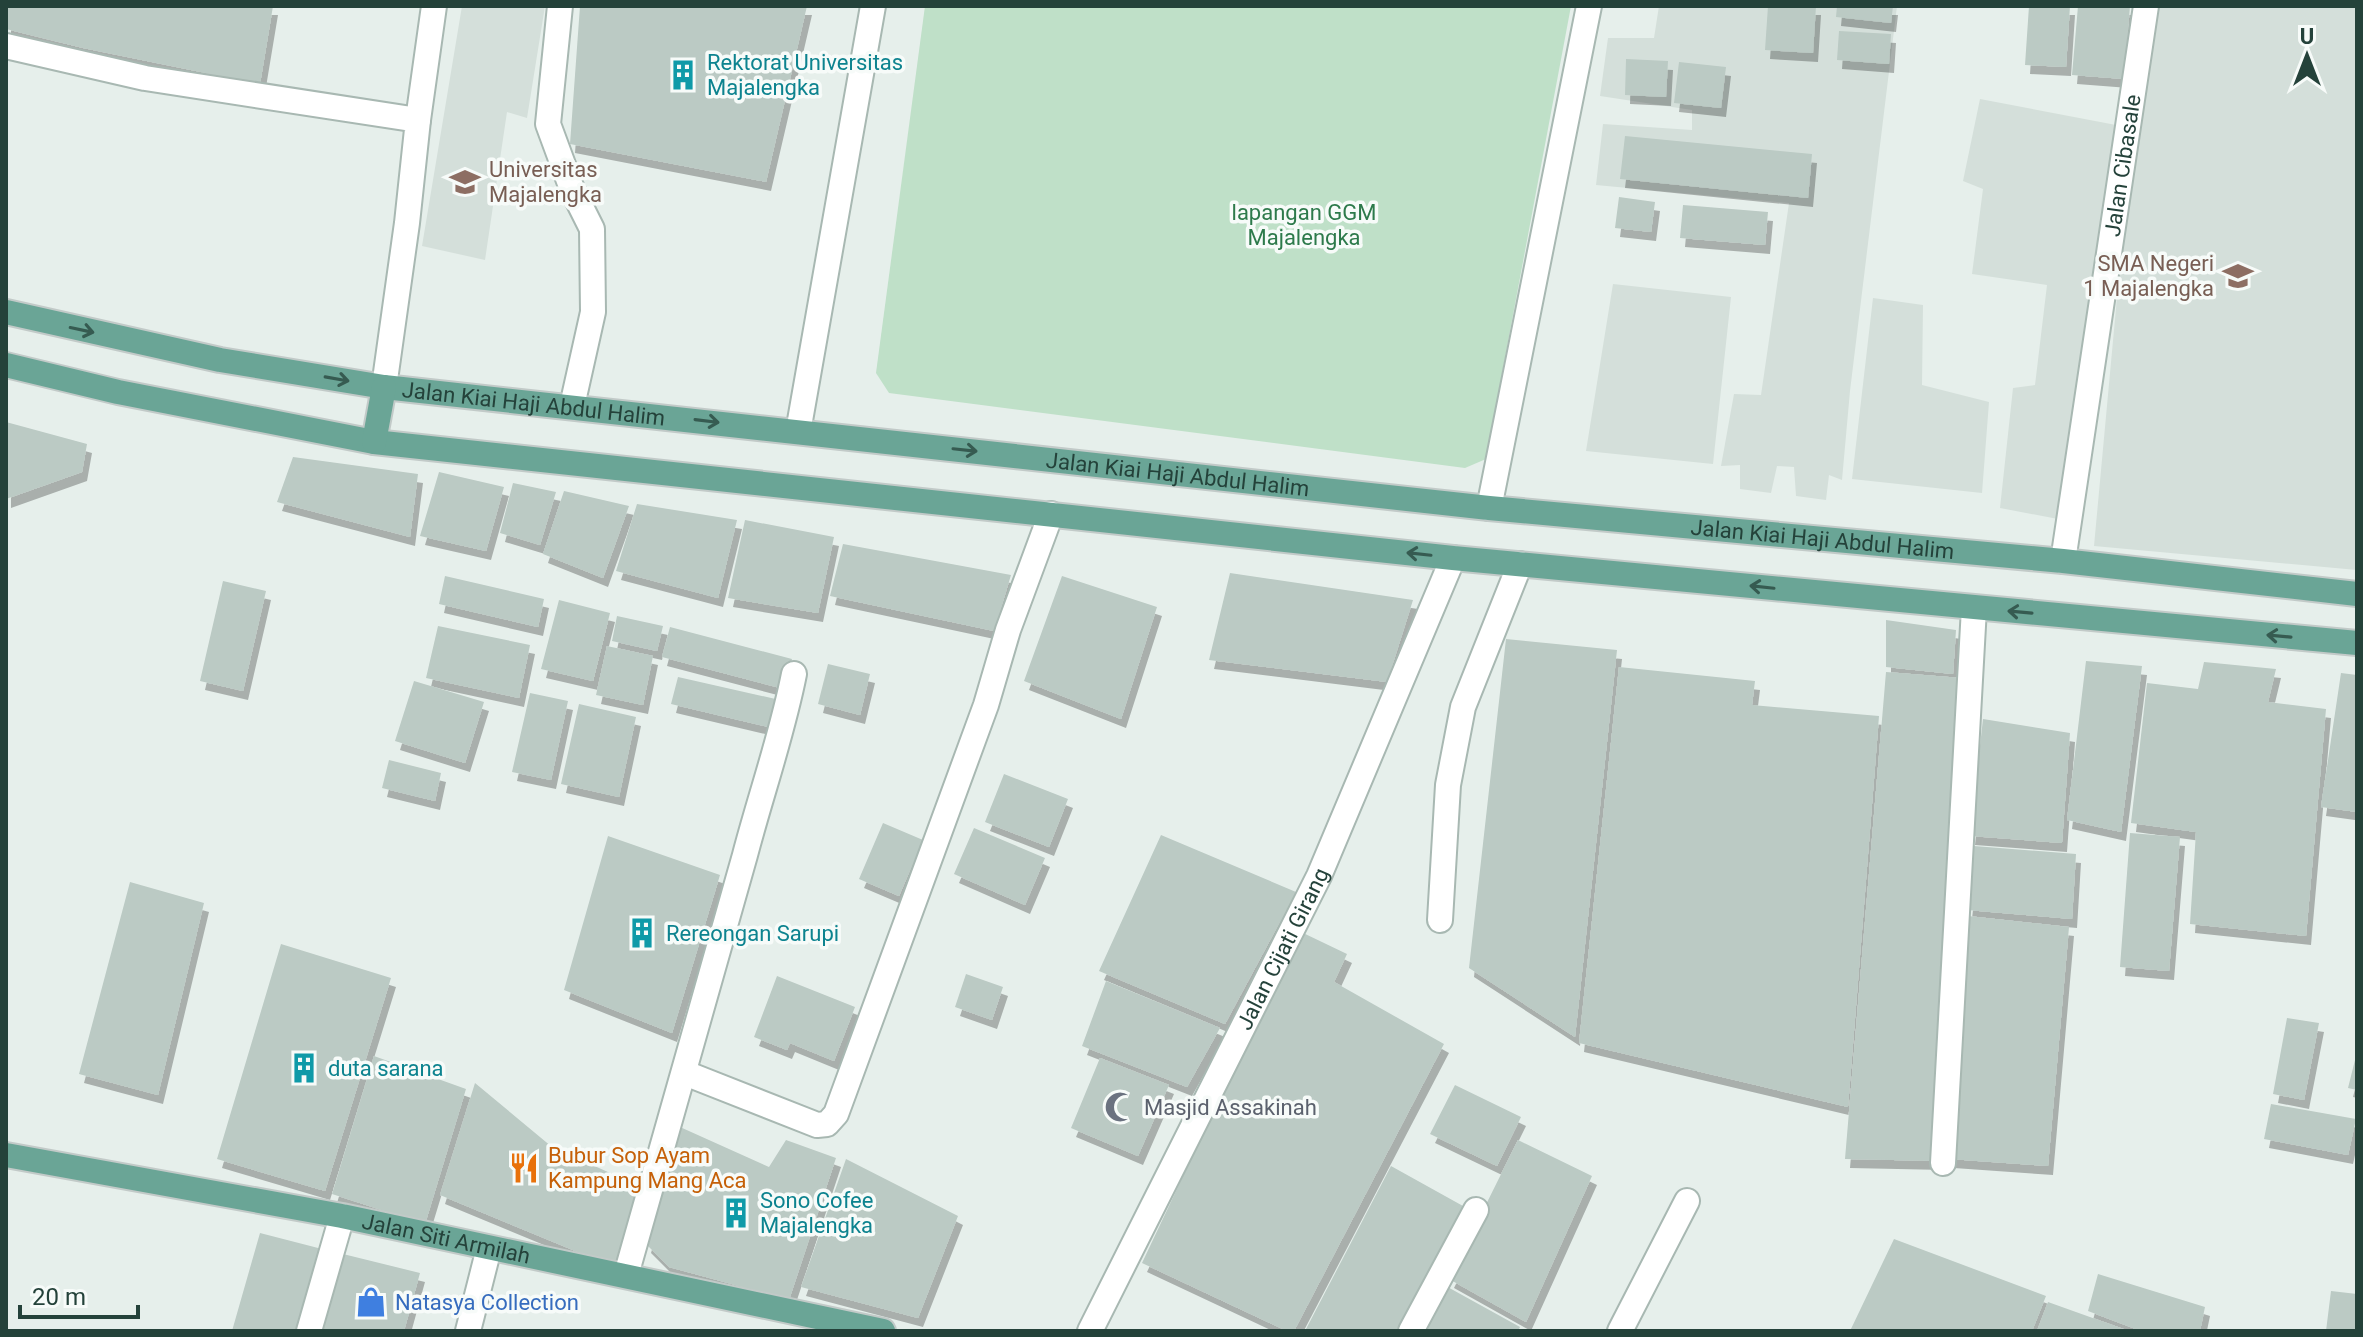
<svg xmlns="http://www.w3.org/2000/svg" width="2363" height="1337" viewBox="0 0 2363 1337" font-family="Roboto,sans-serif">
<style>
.built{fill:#d4dfda}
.green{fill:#bfe0c8}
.building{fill:#bbcac4;filter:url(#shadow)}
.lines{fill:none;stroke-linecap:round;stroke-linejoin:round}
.minor-casing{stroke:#a8b8b2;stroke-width:28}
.major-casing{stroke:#c2cac8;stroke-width:28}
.minor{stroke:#fff;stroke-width:24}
.major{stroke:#6aa596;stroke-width:24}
.oneway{stroke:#365b51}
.labels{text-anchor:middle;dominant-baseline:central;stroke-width:7;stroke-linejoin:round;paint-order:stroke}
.culture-label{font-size:22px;fill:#0d838f;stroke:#f7fbf9;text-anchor:start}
.street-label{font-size:22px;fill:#24423a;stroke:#f7fbf9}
.education-label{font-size:22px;fill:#785e54;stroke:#f7fbf9;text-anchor:start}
.park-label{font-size:22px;fill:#2d7a4b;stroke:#f7fbf9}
.worship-label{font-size:22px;fill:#5b616d;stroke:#f7fbf9;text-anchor:start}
.food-label{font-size:22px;fill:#c56008;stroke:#f7fbf9;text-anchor:start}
.shop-label{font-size:22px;fill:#366cbe;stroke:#f7fbf9;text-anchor:start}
</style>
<defs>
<filter id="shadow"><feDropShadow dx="5" dy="9" stdDeviation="0" flood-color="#0004"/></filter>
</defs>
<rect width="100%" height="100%" fill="#e6efeb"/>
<path class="built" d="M 462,6 L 545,6 L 527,118 L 507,112 L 485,260 L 422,246 Z
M 1659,6 L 1897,6 L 1850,391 L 1842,480 L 1829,475 L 1826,500 L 1796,496 L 1794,467 L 1777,466 L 1771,493 L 1740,489 L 1740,465 L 1721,466 L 1734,394 L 1761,395 L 1789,203 L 1596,185 L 1603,124 L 1692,130 L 1692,110 L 1600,96 L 1608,38 L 1654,38 Z
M 2144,6 L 2357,6 L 2357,570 L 2094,546 Z
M 1980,99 L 2116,125 L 2058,519 L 2000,508 L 2013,388 L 2035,385 L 2047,285 L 1972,274 L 1983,189 L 1963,181 Z
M 1613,284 L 1731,297 L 1713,464 L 1586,451 Z
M 1873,298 L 1923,305 L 1922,385 L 1989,402 L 1982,493 L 1852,479 Z"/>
<path class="green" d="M 925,6 L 1571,6 L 1486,459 L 1465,468 L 889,393 L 876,373 Z"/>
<path class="building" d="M 6,6 L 273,6 L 260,84 L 83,48 L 6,29 Z
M 580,6 L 807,6 L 766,182 L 570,144 Z
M 1768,6 L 1816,6 L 1813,53 L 1765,50 Z
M 1837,6 L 1893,6 L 1891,23 L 1836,17 Z
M 2029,6 L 2070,6 L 2066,67 L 2025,65 Z
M 2078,6 L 2130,6 L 2124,79 L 2072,75 Z
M 1839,31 L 1891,34 L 1889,64 L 1837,60 Z
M 1626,59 L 1668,61 L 1666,97 L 1625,95 Z
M 1679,62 L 1726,67 L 1721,108 L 1674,103 Z
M 1625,136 L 1812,154 L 1808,198 L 1620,179 Z
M 1619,197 L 1655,202 L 1651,232 L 1615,228 Z
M 1683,205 L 1768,212 L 1765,245 L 1680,238 Z
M 6,422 L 87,444 L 82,472 L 6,499 Z
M 293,457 L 418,474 L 410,537 L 277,502 Z
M 439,472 L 504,487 L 486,551 L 420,536 Z
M 513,483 L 556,492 L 540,545 L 500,533 Z
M 564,491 L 629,506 L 603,578 L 543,554 Z
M 637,504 L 737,520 L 718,598 L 616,571 Z
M 745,520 L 834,537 L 818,613 L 728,598 Z
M 843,544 L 1011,575 L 994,631 L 830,596 Z
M 1230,573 L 1413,600 L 1387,682 L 1209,660 Z
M 445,576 L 544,599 L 538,627 L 439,604 Z
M 1062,576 L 1157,607 L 1121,719 L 1024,681 Z
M 223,581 L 266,591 L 243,691 L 200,681 Z
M 559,600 L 610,613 L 593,681 L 541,669 Z
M 617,616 L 663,626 L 657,651 L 612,641 Z
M 1886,620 L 1956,630 L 1953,674 L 1886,667 Z
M 438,626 L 530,645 L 519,698 L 426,678 Z
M 670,627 L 792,659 L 784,689 L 662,657 Z
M 1506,639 L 1617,650 L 1575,1037 L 1469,968 Z
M 607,646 L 653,656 L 643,705 L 596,695 Z
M 2086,661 L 2142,666 L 2121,832 L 2067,820 Z
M 2204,662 L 2276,669 L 2268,702 L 2326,709 L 2306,936 L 2190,924 L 2196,832 L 2131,823 L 2147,683 L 2198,689 Z
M 828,664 L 870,674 L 860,715 L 818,704 Z
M 1619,667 L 1755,681 L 1752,705 L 1879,716 L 1848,1107 L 1579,1043 Z
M 1886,672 L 1961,678 L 1940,1161 L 1845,1159 Z
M 2341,673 L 2357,675 L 2357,812 L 2321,807 Z
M 678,677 L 780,700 L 773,728 L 671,704 Z
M 414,681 L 484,702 L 465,763 L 395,741 Z
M 530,693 L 568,701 L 551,780 L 512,772 Z
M 579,704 L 636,717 L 619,797 L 561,784 Z
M 1983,719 L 2070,733 L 2062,843 L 1970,836 Z
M 389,760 L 441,773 L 435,801 L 382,788 Z
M 1004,774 L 1068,799 L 1049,847 L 985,822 Z
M 883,823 L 923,840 L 899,896 L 859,879 Z
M 974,828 L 1045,858 L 1025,905 L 954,874 Z
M 2130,833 L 2180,837 L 2169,971 L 2120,967 Z
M 1161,835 L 1296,892 L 1225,1024 L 1099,971 Z
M 608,836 L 720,875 L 672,1033 L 564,990 Z
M 1974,846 L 2076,854 L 2072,919 L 1967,910 Z
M 130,882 L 204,903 L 158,1095 L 79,1074 Z
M 1968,916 L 2069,927 L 2048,1166 L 1949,1159 Z
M 1299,931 L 1347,954 L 1334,982 L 1444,1044 L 1294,1331 L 1287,1331 L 1142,1263 Z
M 281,944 L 391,978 L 325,1191 L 217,1159 Z
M 966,974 L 1003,987 L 992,1020 L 955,1007 Z
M 777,976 L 855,1007 L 834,1061 L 790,1043 L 787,1050 L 754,1037 Z
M 1106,981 L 1220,1028 L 1187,1087 L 1082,1046 Z
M 2287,1018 L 2319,1023 L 2304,1100 L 2273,1094 Z
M 374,1056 L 466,1089 L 425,1224 L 332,1194 Z
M 2356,1056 L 2357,1056 L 2357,1090 L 2348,1088 Z
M 1100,1058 L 1169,1085 L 1138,1156 L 1071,1128 Z
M 475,1083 L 552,1147 L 646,1189 L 619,1269 L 440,1195 Z
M 1455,1085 L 1521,1117 L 1497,1166 L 1430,1134 Z
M 2271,1104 L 2356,1119 L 2348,1155 L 2264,1139 Z
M 680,1127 L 769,1167 L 786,1140 L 836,1158 L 788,1303 L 754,1290 L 669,1267 L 646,1244 Z
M 1518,1140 L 1592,1176 L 1526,1322 L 1449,1279 Z
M 846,1159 L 958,1216 L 918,1318 L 801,1287 Z
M 1391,1166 L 1472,1211 L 1408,1331 L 1305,1331 Z
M 260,1233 L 322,1249 L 298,1331 L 232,1331 Z
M 1894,1239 L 2046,1296 L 2032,1331 L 1850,1331 Z
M 343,1254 L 420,1273 L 404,1331 L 323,1331 Z
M 2098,1274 L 2205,1307 L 2200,1331 L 2133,1331 L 2133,1328 L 2088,1311 Z
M 1444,1285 L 1520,1327 L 1518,1331 L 1419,1331 Z
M 2331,1291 L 2357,1294 L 2357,1331 L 2326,1331 Z
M 2048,1302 L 2129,1331 L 2037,1331 Z"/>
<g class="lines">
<g class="minor-casing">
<g id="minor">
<path d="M 560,6 L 548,124 L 572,189 L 592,229 L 593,312 L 572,406"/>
<path d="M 6,46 L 145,78 L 418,120 L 407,223 L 384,387"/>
<path d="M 418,120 L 434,6"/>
<path d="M 798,432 L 873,6"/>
<path d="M 1489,508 L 1589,6"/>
<path id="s1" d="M 2063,561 L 2146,6"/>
<path d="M 1440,920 L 1448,785 L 1463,707 L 1520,564"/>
<path d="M 685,1073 L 817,1125 L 827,1124 L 836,1114 L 986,705 L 1008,630 L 1051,514"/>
<path d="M 1943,1163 L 1974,608"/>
<path d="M 626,1275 C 666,1135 706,995 745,855 C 761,794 782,735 794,674"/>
<path d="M 309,1331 L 342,1216"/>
<path d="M 468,1331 L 489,1248"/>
<path id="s2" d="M 1090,1331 L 1319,876 L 1453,558"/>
<path d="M 1411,1331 L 1476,1210"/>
<path d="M 1620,1331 L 1687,1201"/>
</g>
</g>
<g class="major-casing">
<g id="major">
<path id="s3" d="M 6,312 L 220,360 L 384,387 L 1489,508 L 2063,561 L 2357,594"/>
<path d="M 6,365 L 118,392 L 374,442 L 1453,558 L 2357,643"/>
<path d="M 374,442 L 384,387"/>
<path id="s4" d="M 6,1155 L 342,1216 L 883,1331"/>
</g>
</g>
<use href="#minor" class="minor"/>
<use href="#major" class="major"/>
</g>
<defs><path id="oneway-shaft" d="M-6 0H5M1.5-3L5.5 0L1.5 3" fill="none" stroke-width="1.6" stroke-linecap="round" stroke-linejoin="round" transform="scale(2)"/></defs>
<g class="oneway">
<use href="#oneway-shaft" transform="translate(82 330) rotate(12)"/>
<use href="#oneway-shaft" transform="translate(337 379) rotate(10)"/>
<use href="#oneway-shaft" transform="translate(707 421) rotate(7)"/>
<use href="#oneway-shaft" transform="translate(965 450) rotate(6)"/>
<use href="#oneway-shaft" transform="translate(1419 554) rotate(-174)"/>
<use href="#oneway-shaft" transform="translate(1762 587) rotate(-174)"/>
<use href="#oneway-shaft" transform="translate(2020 612) rotate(-175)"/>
<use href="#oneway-shaft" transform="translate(2279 636) rotate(-175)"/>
</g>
<defs>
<g id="building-bare" transform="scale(2.4)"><path d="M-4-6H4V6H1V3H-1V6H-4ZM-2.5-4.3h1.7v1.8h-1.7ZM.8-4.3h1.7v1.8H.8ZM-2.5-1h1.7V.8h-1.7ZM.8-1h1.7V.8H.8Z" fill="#0f9aa8" stroke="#f7fbf9" stroke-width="2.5" paint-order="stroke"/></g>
<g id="school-bare" transform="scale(2.4)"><path d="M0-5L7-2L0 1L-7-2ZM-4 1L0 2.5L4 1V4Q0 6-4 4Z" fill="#8d6e63" stroke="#f7fbf9" stroke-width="2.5" paint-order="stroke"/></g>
<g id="mosque-bare" transform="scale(2.4)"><path d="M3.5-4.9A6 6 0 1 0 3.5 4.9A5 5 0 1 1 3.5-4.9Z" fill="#6b7280" stroke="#f7fbf9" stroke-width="2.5" paint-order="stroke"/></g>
<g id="restaurant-bare" transform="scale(2.4)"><path d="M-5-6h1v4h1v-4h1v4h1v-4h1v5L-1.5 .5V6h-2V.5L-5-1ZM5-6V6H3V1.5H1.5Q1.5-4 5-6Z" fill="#e8710a" stroke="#f7fbf9" stroke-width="2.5" paint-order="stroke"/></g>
<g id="shop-bare" transform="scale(2.4)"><path d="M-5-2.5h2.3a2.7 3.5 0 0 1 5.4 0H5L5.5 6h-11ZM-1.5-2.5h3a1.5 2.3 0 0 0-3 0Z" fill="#3f7fe0" stroke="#f7fbf9" stroke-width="2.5" paint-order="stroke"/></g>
</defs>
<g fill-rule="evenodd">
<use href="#building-bare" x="683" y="75"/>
<use href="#school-bare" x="465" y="182"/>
<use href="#school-bare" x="2238" y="276"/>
<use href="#building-bare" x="642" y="933"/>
<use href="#building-bare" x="304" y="1068"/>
<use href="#mosque-bare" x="1120" y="1107"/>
<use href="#restaurant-bare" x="524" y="1168"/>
<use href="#building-bare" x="736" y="1213"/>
<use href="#shop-bare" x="371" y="1302"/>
</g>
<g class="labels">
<g class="culture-label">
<text x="707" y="62">Rektorat Universitas<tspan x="707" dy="25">Majalengka</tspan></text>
<text x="666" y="933">Rereongan Sarupi</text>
<text x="328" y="1068">duta sarana</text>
<text x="760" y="1200">Sono Cofee<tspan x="760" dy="25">Majalengka</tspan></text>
</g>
<g class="street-label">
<text stroke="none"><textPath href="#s1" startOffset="400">Jalan Cibasale</textPath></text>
<text stroke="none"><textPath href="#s3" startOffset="536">Jalan Kiai Haji Abdul Halim</textPath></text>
<text stroke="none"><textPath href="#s3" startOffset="1184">Jalan Kiai Haji Abdul Halim</textPath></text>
<text stroke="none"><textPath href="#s3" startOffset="1832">Jalan Kiai Haji Abdul Halim</textPath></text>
<text stroke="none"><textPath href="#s2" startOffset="428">Jalan Cijati Girang</textPath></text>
<text stroke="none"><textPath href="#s4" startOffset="448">Jalan Siti Armilah</textPath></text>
</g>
<g class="education-label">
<text x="489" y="169">Universitas<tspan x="489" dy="25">Majalengka</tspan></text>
<text x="2214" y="263" text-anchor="end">SMA Negeri<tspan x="2214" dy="25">1 Majalengka</tspan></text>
</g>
<g class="park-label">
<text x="1304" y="212">lapangan GGM<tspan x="1304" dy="25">Majalengka</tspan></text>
</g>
<g class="worship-label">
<text x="1144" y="1107">Masjid Assakinah</text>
</g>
<g class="food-label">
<text x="548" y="1155">Bubur Sop Ayam<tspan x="548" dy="25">Kampung Mang Aca</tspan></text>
</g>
<g class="shop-label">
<text x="395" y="1302">Natasya Collection</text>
</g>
</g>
<rect width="2363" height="1337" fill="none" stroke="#24423a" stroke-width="16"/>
<g transform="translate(2307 56)" stroke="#f7fbf9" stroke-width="6" paint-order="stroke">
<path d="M0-6L14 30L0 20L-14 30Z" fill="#24423a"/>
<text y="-12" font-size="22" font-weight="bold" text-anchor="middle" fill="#24423a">U</text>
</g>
<path d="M20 1305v12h118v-12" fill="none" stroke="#24423a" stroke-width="4"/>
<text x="32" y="1305" font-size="24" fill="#24423a" stroke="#f7fbf9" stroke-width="6" paint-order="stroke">20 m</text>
</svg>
